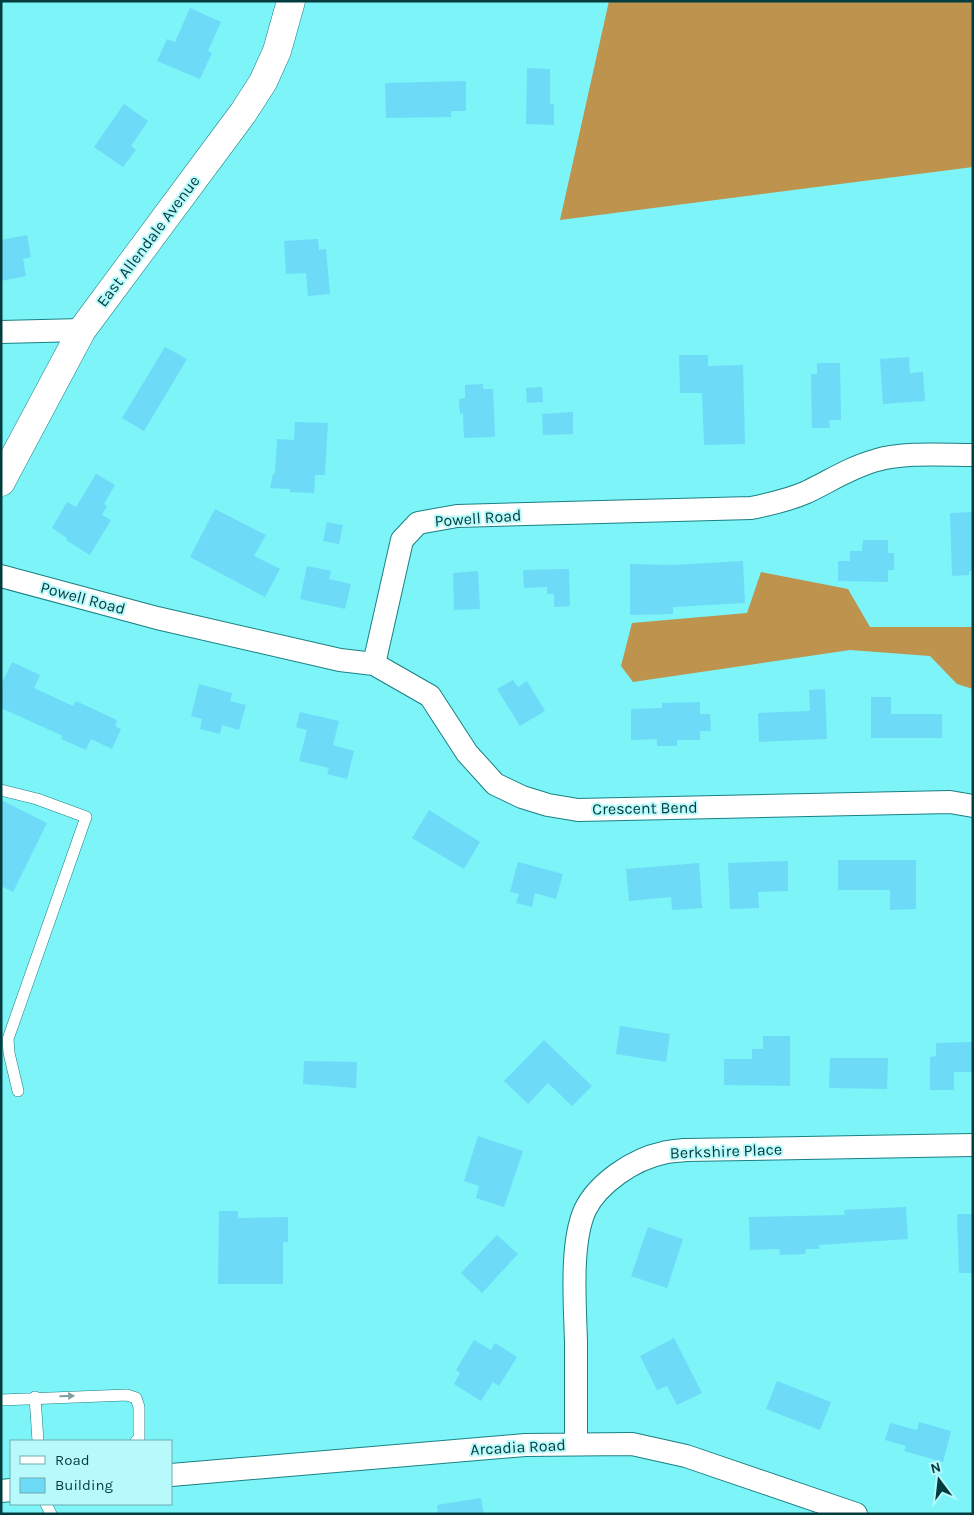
<svg xmlns="http://www.w3.org/2000/svg" width="974" height="1515" viewBox="0 0 974 1515" font-family="Karla,sans-serif">
<style>
.forest{fill:#bd934d}
.building{fill:#6ddaf8}
.lines{fill:none;stroke-linecap:round;stroke-linejoin:round}
.lane-casing{stroke:#1b8083;stroke-width:12}
.street-casing{stroke:#1b8083;stroke-width:24}
.secondary-casing{stroke:#1b8083;stroke-width:29}
.lane{stroke:#fff;stroke-width:11}
.street{stroke:#fff;stroke-width:22}
.secondary{stroke:#fff;stroke-width:28}
.oneway{fill:#809e9e}
.labels{text-anchor:middle;dominant-baseline:central;stroke-width:4;stroke-linejoin:round;paint-order:stroke}
.street-label{font-size:16px;fill:#023c3e;stroke:#b8f9fb}
</style>
<rect width="100%" height="100%" fill="#7df4f8"/>
<path class="forest" d="M 609,1 L 973,1 L 973,167 L 560,220 Z
M 761,572 L 848,589 L 870,627 L 973,627 L 973,689 L 957,684 L 930,656 L 850,650 L 633,682 L 621,666 L 632,623 L 747,613 Z"/>
<path class="building" d="M 190,8 L 221,22 L 208,51 L 212,53 L 200,79 L 157,61 L 167,39 L 175,42 Z
M 527,68 L 550,69 L 550,104 L 554,104 L 554,125 L 526,124 Z
M 466,81 L 466,111 L 451,111 L 451,117 L 386,118 L 385,83 Z
M 124,104 L 148,121 L 131,146 L 136,150 L 123,167 L 94,147 Z
M 27,235 L 31,257 L 23,259 L 26,276 L 1,281 L 1,240 Z
M 318,239 L 319,250 L 326,249 L 330,294 L 308,296 L 306,273 L 286,274 L 284,241 Z
M 165,347 L 187,359 L 144,431 L 122,418 Z
M 679,355 L 708,355 L 708,366 L 743,365 L 745,444 L 704,445 L 702,393 L 680,393 Z
M 909,357 L 910,373 L 923,372 L 925,401 L 883,404 L 880,359 Z
M 817,363 L 840,363 L 841,420 L 829,420 L 830,428 L 812,428 L 811,374 L 817,374 Z
M 483,384 L 483,389 L 493,389 L 495,437 L 464,438 L 463,413 L 460,414 L 459,399 L 465,398 L 465,385 Z
M 542,387 L 543,402 L 527,403 L 526,388 Z
M 573,412 L 573,434 L 543,435 L 542,414 Z
M 295,422 L 328,423 L 325,475 L 315,475 L 314,493 L 290,492 L 290,489 L 270,488 L 273,474 L 275,473 L 277,439 L 294,440 Z
M 96,474 L 115,485 L 104,504 L 107,506 L 102,515 L 111,520 L 90,555 L 66,540 L 67,538 L 52,528 L 67,502 L 76,507 Z
M 215,509 L 266,535 L 254,556 L 280,569 L 265,597 L 190,557 Z
M 973,512 L 973,571 L 969,571 L 969,575 L 952,576 L 950,513 Z
M 327,522 L 343,525 L 339,544 L 323,541 Z
M 863,540 L 888,540 L 888,553 L 894,553 L 894,570 L 888,570 L 888,582 L 838,581 L 838,561 L 850,561 L 850,551 L 862,551 Z
M 743,561 L 745,603 L 673,607 L 673,614 L 630,615 L 630,564 L 672,565 Z
M 307,566 L 331,571 L 329,579 L 351,584 L 345,609 L 300,599 Z
M 569,569 L 570,606 L 554,607 L 554,594 L 547,594 L 547,587 L 524,588 L 523,570 Z
M 478,571 L 480,609 L 454,610 L 453,573 Z
M 12,662 L 40,675 L 34,688 L 73,706 L 76,701 L 117,720 L 115,726 L 121,729 L 112,749 L 91,739 L 86,750 L 61,739 L 63,736 L 1,708 L 1,685 Z
M 513,680 L 518,687 L 527,681 L 545,711 L 520,726 L 497,689 Z
M 199,684 L 232,693 L 230,701 L 246,705 L 239,730 L 222,725 L 220,734 L 200,729 L 202,719 L 191,716 Z
M 825,689 L 827,739 L 759,742 L 758,713 L 810,711 L 809,690 Z
M 871,697 L 891,697 L 891,714 L 942,714 L 942,738 L 871,738 Z
M 700,702 L 700,714 L 710,714 L 711,731 L 700,731 L 700,740 L 677,740 L 677,746 L 657,746 L 657,739 L 631,740 L 631,709 L 662,708 L 662,703 Z
M 300,712 L 339,721 L 333,745 L 354,751 L 347,779 L 327,774 L 329,768 L 299,761 L 307,730 L 296,727 Z
M 1,800 L 47,823 L 13,892 L 1,886 Z
M 429,810 L 480,842 L 464,869 L 412,838 Z
M 838,860 L 916,860 L 916,909 L 890,910 L 890,890 L 838,890 Z
M 788,861 L 788,891 L 758,892 L 759,908 L 730,909 L 728,863 Z
M 518,862 L 563,874 L 556,899 L 535,893 L 532,907 L 516,903 L 519,894 L 510,892 Z
M 699,863 L 702,908 L 672,910 L 671,897 L 629,901 L 626,869 Z
M 620,1026 L 670,1034 L 666,1062 L 616,1054 Z
M 763,1036 L 790,1036 L 790,1086 L 724,1085 L 724,1059 L 752,1059 L 752,1049 L 763,1049 Z
M 544,1040 L 592,1086 L 572,1106 L 548,1083 L 528,1104 L 504,1081 Z
M 973,1042 L 973,1072 L 954,1072 L 954,1090 L 930,1090 L 930,1057 L 936,1056 L 936,1043 Z
M 830,1058 L 888,1058 L 887,1089 L 829,1088 Z
M 304,1061 L 357,1062 L 356,1088 L 303,1084 Z
M 478,1136 L 523,1151 L 504,1207 L 476,1198 L 479,1186 L 464,1181 Z
M 906,1207 L 908,1239 L 819,1245 L 819,1249 L 806,1249 L 805,1254 L 780,1255 L 779,1249 L 750,1250 L 749,1217 L 845,1215 L 844,1210 Z
M 219,1211 L 238,1211 L 238,1218 L 288,1217 L 288,1242 L 283,1242 L 283,1284 L 218,1284 Z
M 957,1214 L 973,1214 L 973,1273 L 959,1273 Z
M 648,1227 L 683,1239 L 667,1288 L 631,1276 Z
M 497,1235 L 518,1254 L 482,1293 L 461,1273 Z
M 674,1338 L 702,1393 L 677,1405 L 667,1386 L 657,1390 L 640,1356 Z
M 474,1340 L 491,1350 L 495,1343 L 517,1357 L 499,1386 L 493,1382 L 481,1401 L 454,1384 L 460,1373 L 456,1370 Z
M 777,1381 L 831,1402 L 820,1430 L 766,1409 Z
M 919,1422 L 951,1431 L 943,1462 L 904,1451 L 906,1446 L 885,1440 L 890,1423 L 917,1430 Z
M 481,1498 L 484,1514 L 438,1514 L 437,1505 Z"/>
<g class="lines">
<g class="lane-casing">
<path id="lane" d="M 1,790 L 37,799 L 86,817 L 8,1039 L 9,1053 L 18,1091
M 35,1397 L 38,1441
M 1,1400 L 127,1395 L 136,1398 L 139,1407 L 139,1439 L 136,1441
M 46,1504 L 51,1514"/>
</g>
<g class="street-casing">
<path id="street" d="M 1,332 L 82,330
M 1,576 L 157,618 L 340,660 L 374,664 L 430,696 L 467,753 L 495,784 L 522,797 L 548,805 L 578,810 L 950,802 L 973,806
M 374,664 L 402,540 L 418,523 L 457,516 L 751,508 C 771,504 789,500 807,492 C 830,481 851,467 877,460 C 904,452 944,455 973,455
M 576,1444 C 576,1410 576,1376 576,1342 C 575,1305 570,1243 585,1210 C 598,1183 634,1159 663,1153 C 670,1151 678,1151 685,1150 L 973,1145
M 171,1475 L 525,1445 L 632,1444 L 686,1456 L 856,1514
M 1,1491 L 11,1490"/>
</g>
<g class="secondary-casing">
<path id="secondary" d="M 1,482 L 82,330 L 243,113 L 263,82 L 277,51 L 291,1"/>
</g>
<use href="#lane" class="lane"/>
<use href="#street" class="street"/>
<use href="#secondary" class="secondary"/>
</g>
<defs><path id="oneway-solid" d="M-6-.8H1V-3.2L6.5 0L1 3.2V.8H-6Z" transform="scale(1.25)"/></defs>
<use class="oneway" href="#oneway-solid" transform="translate(67 1396) rotate(-2)"/>
<g class="labels">
<g class="street-label">
<text transform="translate(148 241) rotate(-53)">East Allendale Avenue</text>
<text transform="translate(478 518) rotate(-4)">Powell Road</text>
<text transform="translate(83 598) rotate(15)">Powell Road</text>
<text transform="translate(645 808) rotate(-1)">Crescent Bend</text>
<text transform="translate(726 1151) rotate(-2)">Berkshire Place</text>
<text transform="translate(518 1447) rotate(-3)">Arcadia Road</text>
</g>
</g>
<rect width="974" height="1515" fill="none" stroke="#023c3e" stroke-width="5"/>
<rect x="10" y="1440" width="162" height="65" fill="#b8f9fb" stroke="#6fadaf"/>
<rect x="20" y="1456" width="25" height="8" fill="#ffffff" stroke="#6fadaf"/>
<text x="55" y="1465" font-size="15" fill="#023c3e">Road</text>
<rect x="20" y="1478" width="25" height="15" fill="#6ddaf8" stroke="#6fadaf"/>
<text x="55" y="1490" font-size="15" fill="#023c3e">Building</text>
<g transform="translate(939 1480) rotate(345)" stroke="#b8f9fb" stroke-width="4" paint-order="stroke">
<path d="M0-4L9 19L0 12L-9 19Z" fill="#023c3e"/>
<text y="-8" font-size="14" font-weight="bold" text-anchor="middle" fill="#023c3e">N</text>
</g>
</svg>
